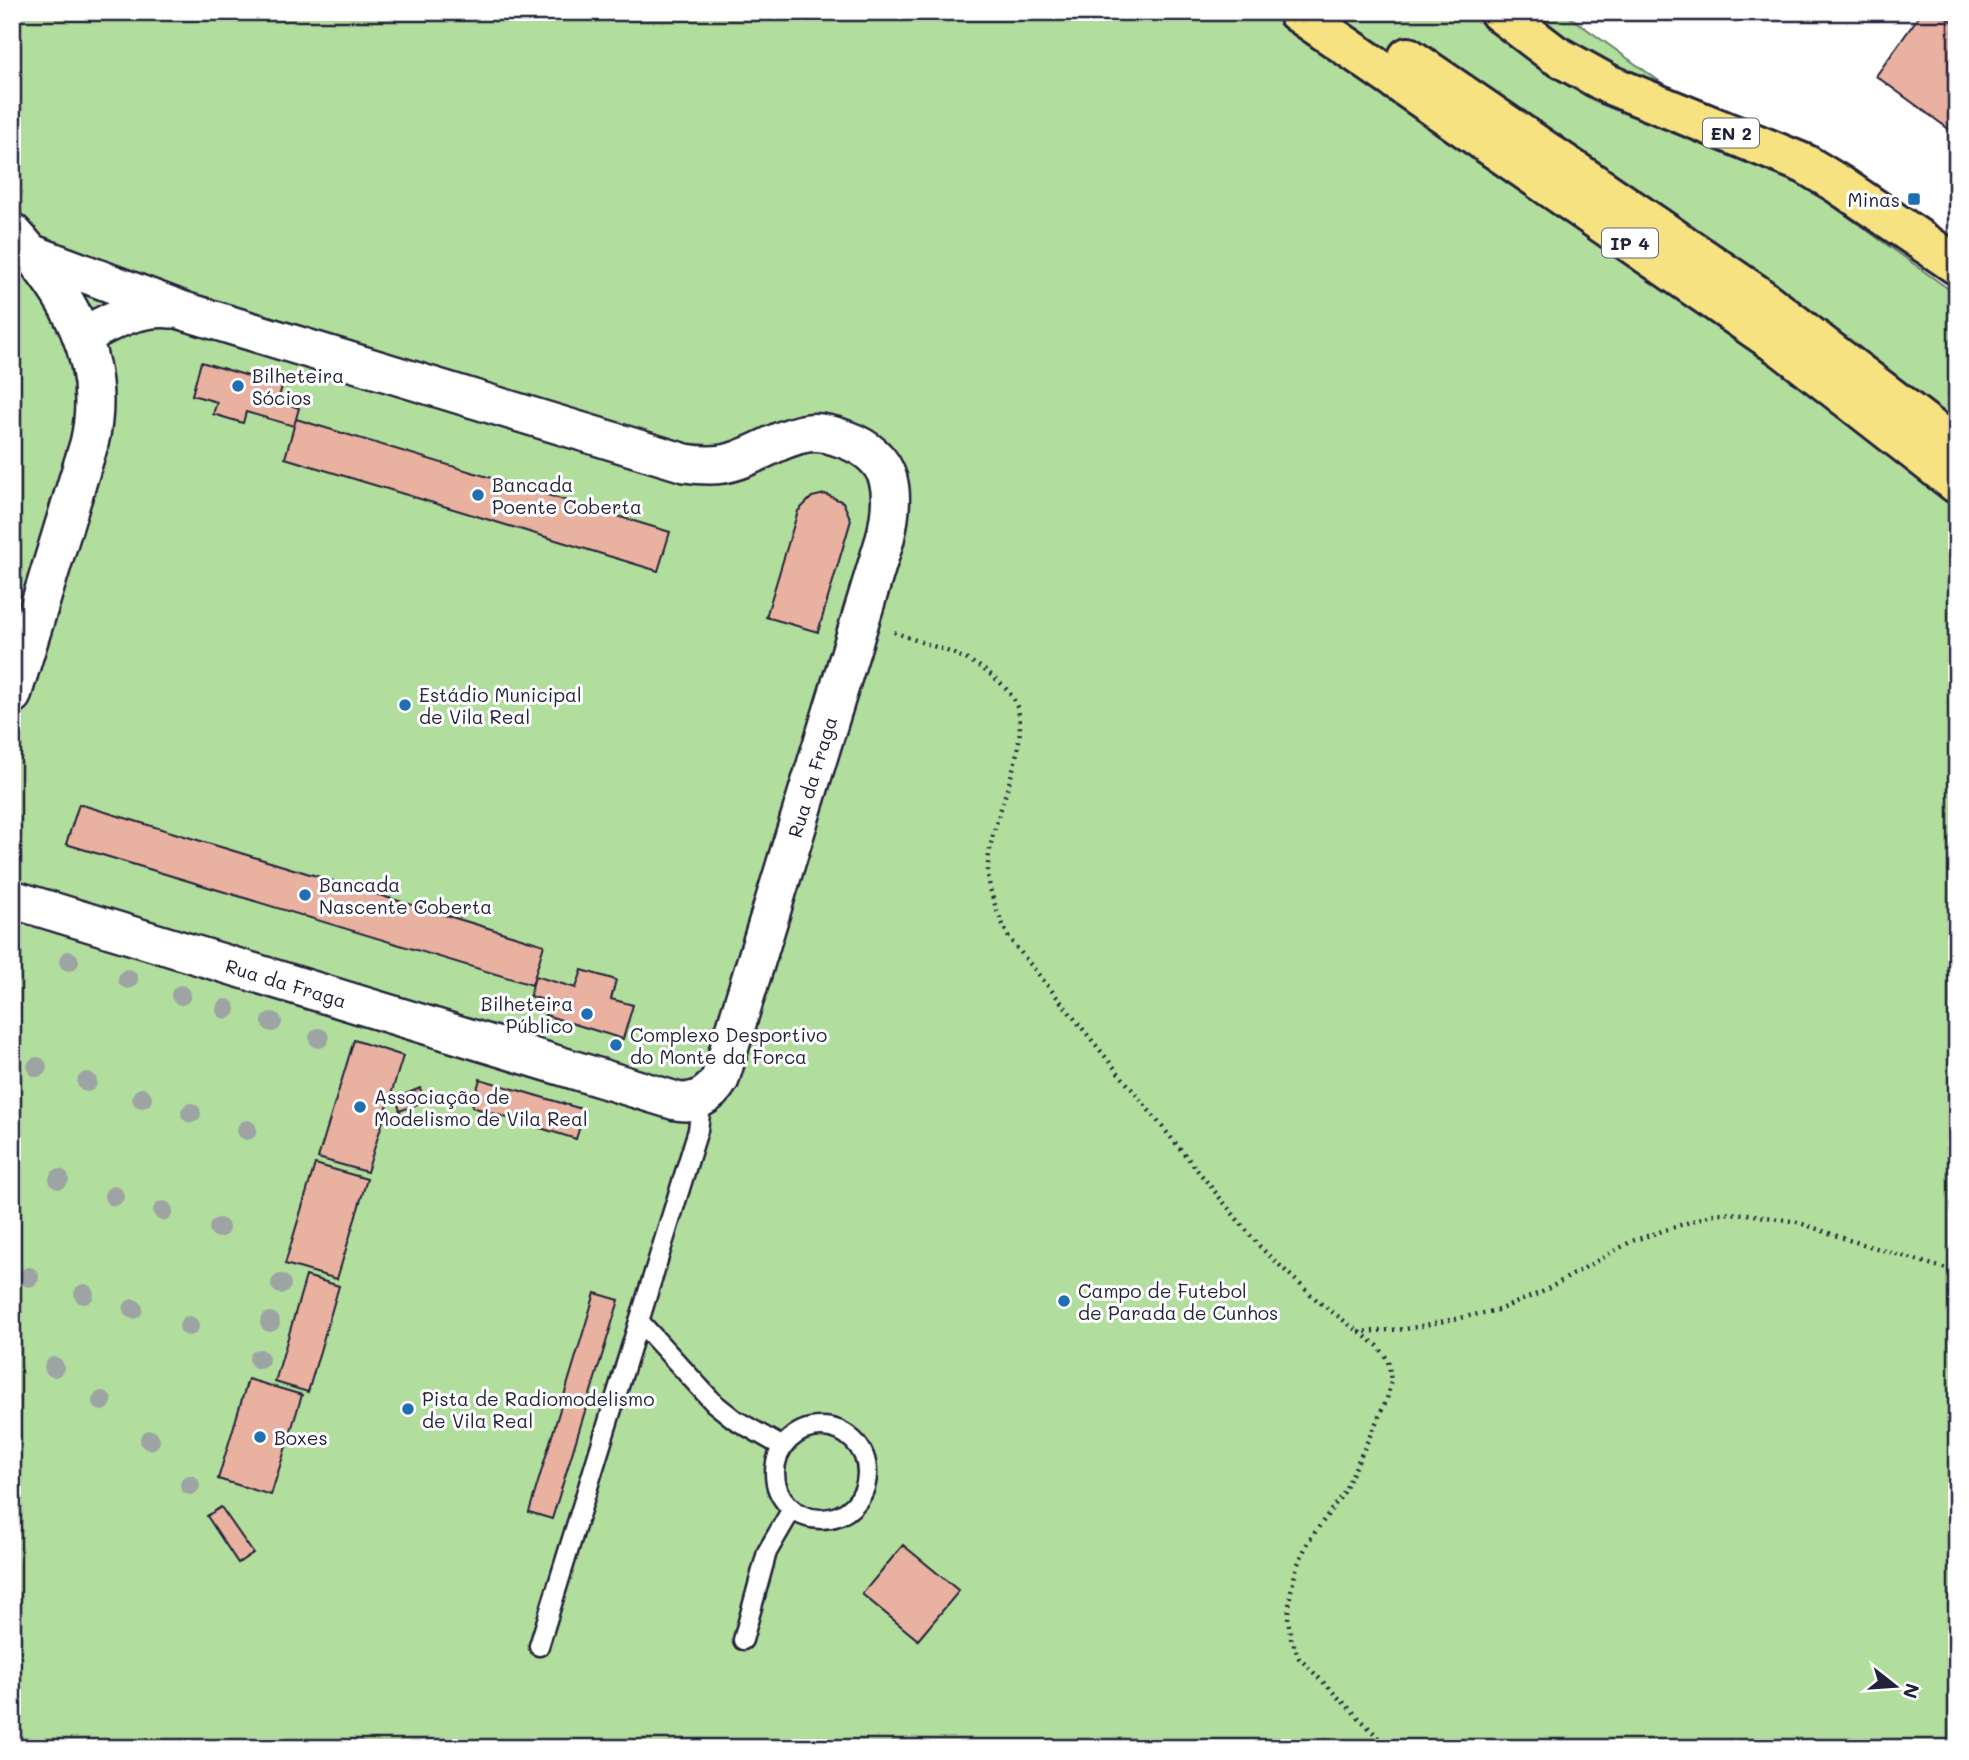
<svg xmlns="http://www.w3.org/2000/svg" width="1969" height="1760" viewBox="0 0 1969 1760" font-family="Mali,sans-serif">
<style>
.green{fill:#b1de9d;stroke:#6a806c;stroke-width:2}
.building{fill:#e9b1a0;stroke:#22223b;stroke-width:2}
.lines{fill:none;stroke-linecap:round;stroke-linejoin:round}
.lane-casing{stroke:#22223b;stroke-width:23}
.street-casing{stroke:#22223b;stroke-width:42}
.primary-casing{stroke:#22223b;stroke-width:44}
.highway-casing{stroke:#22223b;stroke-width:44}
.path{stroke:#22223b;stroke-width:4.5;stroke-dasharray:2 5;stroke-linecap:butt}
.lane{stroke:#fff;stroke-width:18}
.street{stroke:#fff;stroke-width:37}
.primary{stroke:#f7e281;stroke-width:38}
.highway{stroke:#f7e281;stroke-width:38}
.tree{fill:#9da4a3}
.poi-dot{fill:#1f6fb2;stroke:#fff;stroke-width:2.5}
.labels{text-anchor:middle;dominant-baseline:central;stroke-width:6;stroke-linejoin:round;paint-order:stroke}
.shield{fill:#fff;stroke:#646476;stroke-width:2}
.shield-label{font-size:18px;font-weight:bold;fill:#22223b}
.poi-label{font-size:19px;fill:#22223b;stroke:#fff;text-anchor:start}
.street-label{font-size:19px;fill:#22223b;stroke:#fff}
</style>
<rect width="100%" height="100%" fill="#fff"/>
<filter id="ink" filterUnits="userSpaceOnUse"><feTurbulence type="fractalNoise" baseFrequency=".0143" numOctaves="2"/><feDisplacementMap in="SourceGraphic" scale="14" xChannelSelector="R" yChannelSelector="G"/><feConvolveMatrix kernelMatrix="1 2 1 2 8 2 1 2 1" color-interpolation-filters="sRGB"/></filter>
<g filter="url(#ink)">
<path class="green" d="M 12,12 L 1563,12 L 1957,295 L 1957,1748 L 12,1748 Z"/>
<path class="building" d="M 1922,12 L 1939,12 L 1957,25 L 1957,135 L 1876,76 Z
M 201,362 L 282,386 L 278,401 L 299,408 L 294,426 L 246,412 L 243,423 L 213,414 L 217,402 L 192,395 Z
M 296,419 L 670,532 L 658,571 L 285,458 Z
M 825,494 L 843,502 L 851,520 L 818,632 L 766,617 L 798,511 L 812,497 Z
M 79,804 L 544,945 L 532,985 L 66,844 Z
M 582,970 L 616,980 L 611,999 L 633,1005 L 623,1039 L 545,1015 L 550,1002 L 530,996 L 535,976 L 576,988 Z
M 354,1040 L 403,1056 L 367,1172 L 318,1158 Z
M 480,1079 L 585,1110 L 576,1139 L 472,1107 Z
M 420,1088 L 425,1101 L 400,1111 L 396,1098 Z
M 315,1164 L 367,1179 L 337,1279 L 285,1264 Z
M 306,1276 L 339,1286 L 308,1392 L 275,1382 Z
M 595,1293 L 619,1300 L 552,1519 L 529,1512 Z
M 248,1379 L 302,1395 L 271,1495 L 218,1479 Z
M 221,1507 L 253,1553 L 238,1563 L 207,1516 Z
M 903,1545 L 959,1591 L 918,1640 L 862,1594 Z"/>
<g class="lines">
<g class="lane-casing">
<path id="lane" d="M 639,1321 L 714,1403 L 734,1419 L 783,1447
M775 1473a46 46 0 1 1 92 0a46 46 0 1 1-92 0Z
M 743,1640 L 767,1552 L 792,1509
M 539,1646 L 698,1130 L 702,1098"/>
</g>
<g class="street-casing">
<path id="street" d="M 12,232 C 67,292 109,359 89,444 L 12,695
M 82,337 C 112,320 138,306 172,309
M 12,899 L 676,1101 C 695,1105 710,1096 720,1079 L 885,539 C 896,493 895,457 844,439 C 833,435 820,431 808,433 C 778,437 753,459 723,464 C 711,466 698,465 685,463 L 184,311 L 33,254"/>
</g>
<g class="primary-casing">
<path id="primary" d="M 1499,12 L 1554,54 L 1608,84 L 1805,164 L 1838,184 L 1957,265"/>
</g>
<g class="highway-casing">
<path id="highway" d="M 1297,12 L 1784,349 L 1957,484
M 1408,57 L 1754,293 L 1957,448"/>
</g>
<path class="path" d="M 894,632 C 923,644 957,651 983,669 C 996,678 1010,690 1016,704 C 1033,747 989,820 988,866 C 987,891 999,916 1009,938 L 1259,1246 L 1319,1302 L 1378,1346 L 1388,1360 L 1391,1381 L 1387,1399 L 1344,1492 L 1308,1542 L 1297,1566 L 1290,1595 L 1288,1619 L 1291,1638 L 1299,1658 L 1389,1748
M 1358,1332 L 1406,1329 L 1498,1310 L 1542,1292 L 1632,1241 L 1717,1213 L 1748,1214 L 1797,1222 L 1849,1240 L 1957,1272"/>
<use href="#lane" class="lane"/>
<use href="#street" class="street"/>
<use href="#primary" class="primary"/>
<use href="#highway" class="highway"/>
</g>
<g class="tree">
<circle cx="69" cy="961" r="10"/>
<circle cx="128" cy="979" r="10"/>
<circle cx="181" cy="995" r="10"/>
<circle cx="226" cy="1009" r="10"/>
<circle cx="272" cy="1022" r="10"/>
<circle cx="319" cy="1038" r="10"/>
<circle cx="37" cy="1067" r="10"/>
<circle cx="87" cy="1082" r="10"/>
<circle cx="142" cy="1098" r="10"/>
<circle cx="191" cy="1113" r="10"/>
<circle cx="247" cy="1130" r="10"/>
<circle cx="59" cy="1179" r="10"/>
<circle cx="114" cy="1196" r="10"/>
<circle cx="163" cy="1211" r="10"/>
<circle cx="219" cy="1228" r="10"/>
<circle cx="29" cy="1277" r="10"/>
<circle cx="281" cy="1284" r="10"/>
<circle cx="84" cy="1294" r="10"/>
<circle cx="133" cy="1309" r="10"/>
<circle cx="270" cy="1322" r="10"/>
<circle cx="189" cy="1326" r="10"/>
<circle cx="259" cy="1359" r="10"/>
<circle cx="54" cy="1367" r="10"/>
<circle cx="102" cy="1401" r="10"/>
<circle cx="150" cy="1440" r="10"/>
<circle cx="190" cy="1485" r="10"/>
</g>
</g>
<g class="poi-dot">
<rect x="1907" y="192" width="14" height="14" rx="3.5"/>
<circle cx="238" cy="386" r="7"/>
<circle cx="478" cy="495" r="7"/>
<circle cx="405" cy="705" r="7"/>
<circle cx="305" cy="895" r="7"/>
<circle cx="587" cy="1014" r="7"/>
<circle cx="616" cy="1045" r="7"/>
<circle cx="360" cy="1107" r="7"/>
<circle cx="1064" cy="1301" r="7"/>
<circle cx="408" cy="1409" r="7"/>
<circle cx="260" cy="1437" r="7"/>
</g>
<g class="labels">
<g class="shield">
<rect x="1703" y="118.5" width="56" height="29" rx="5"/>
<rect x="1602" y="228.5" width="56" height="29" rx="5"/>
</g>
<g class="shield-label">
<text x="1731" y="133">EN 2</text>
<text x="1630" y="243">IP 4</text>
</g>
<g class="poi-label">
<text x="1900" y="199" text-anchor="end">Minas</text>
<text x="252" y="375">Bilheteira<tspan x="252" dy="22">Sócios</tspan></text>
<text x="492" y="484">Bancada<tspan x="492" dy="22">Poente Coberta</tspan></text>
<text x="419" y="694">Estádio Municipal<tspan x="419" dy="22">de Vila Real</tspan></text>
<text x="319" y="884">Bancada<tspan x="319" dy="22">Nascente Coberta</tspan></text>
<text x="573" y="1003" text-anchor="end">Bilheteira<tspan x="573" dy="22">Público</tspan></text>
<text x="630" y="1034">Complexo Desportivo<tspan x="630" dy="22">do Monte da Forca</tspan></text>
<text x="374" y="1096">Associação de<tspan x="374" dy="22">Modelismo de Vila Real</tspan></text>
<text x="1078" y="1290">Campo de Futebol<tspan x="1078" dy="22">de Parada de Cunhos</tspan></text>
<text x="422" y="1398">Pista de Radiomodelismo<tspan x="422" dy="22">de Vila Real</tspan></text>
<text x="274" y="1437">Boxes</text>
</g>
<g class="street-label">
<text transform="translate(812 777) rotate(-73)">Rua da Fraga</text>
<text transform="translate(286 983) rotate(17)">Rua da Fraga</text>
</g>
</g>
<rect width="1969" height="1760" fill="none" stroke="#fff" stroke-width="42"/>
<rect x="21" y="21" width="1927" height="1718" fill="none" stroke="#22223b" stroke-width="2.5" filter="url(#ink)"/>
<g transform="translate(1895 1686) rotate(107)" stroke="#ffffff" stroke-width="5" paint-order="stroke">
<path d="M0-5L12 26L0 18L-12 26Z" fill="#22223b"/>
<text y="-10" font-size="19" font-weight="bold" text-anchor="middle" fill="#22223b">N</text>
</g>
</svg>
